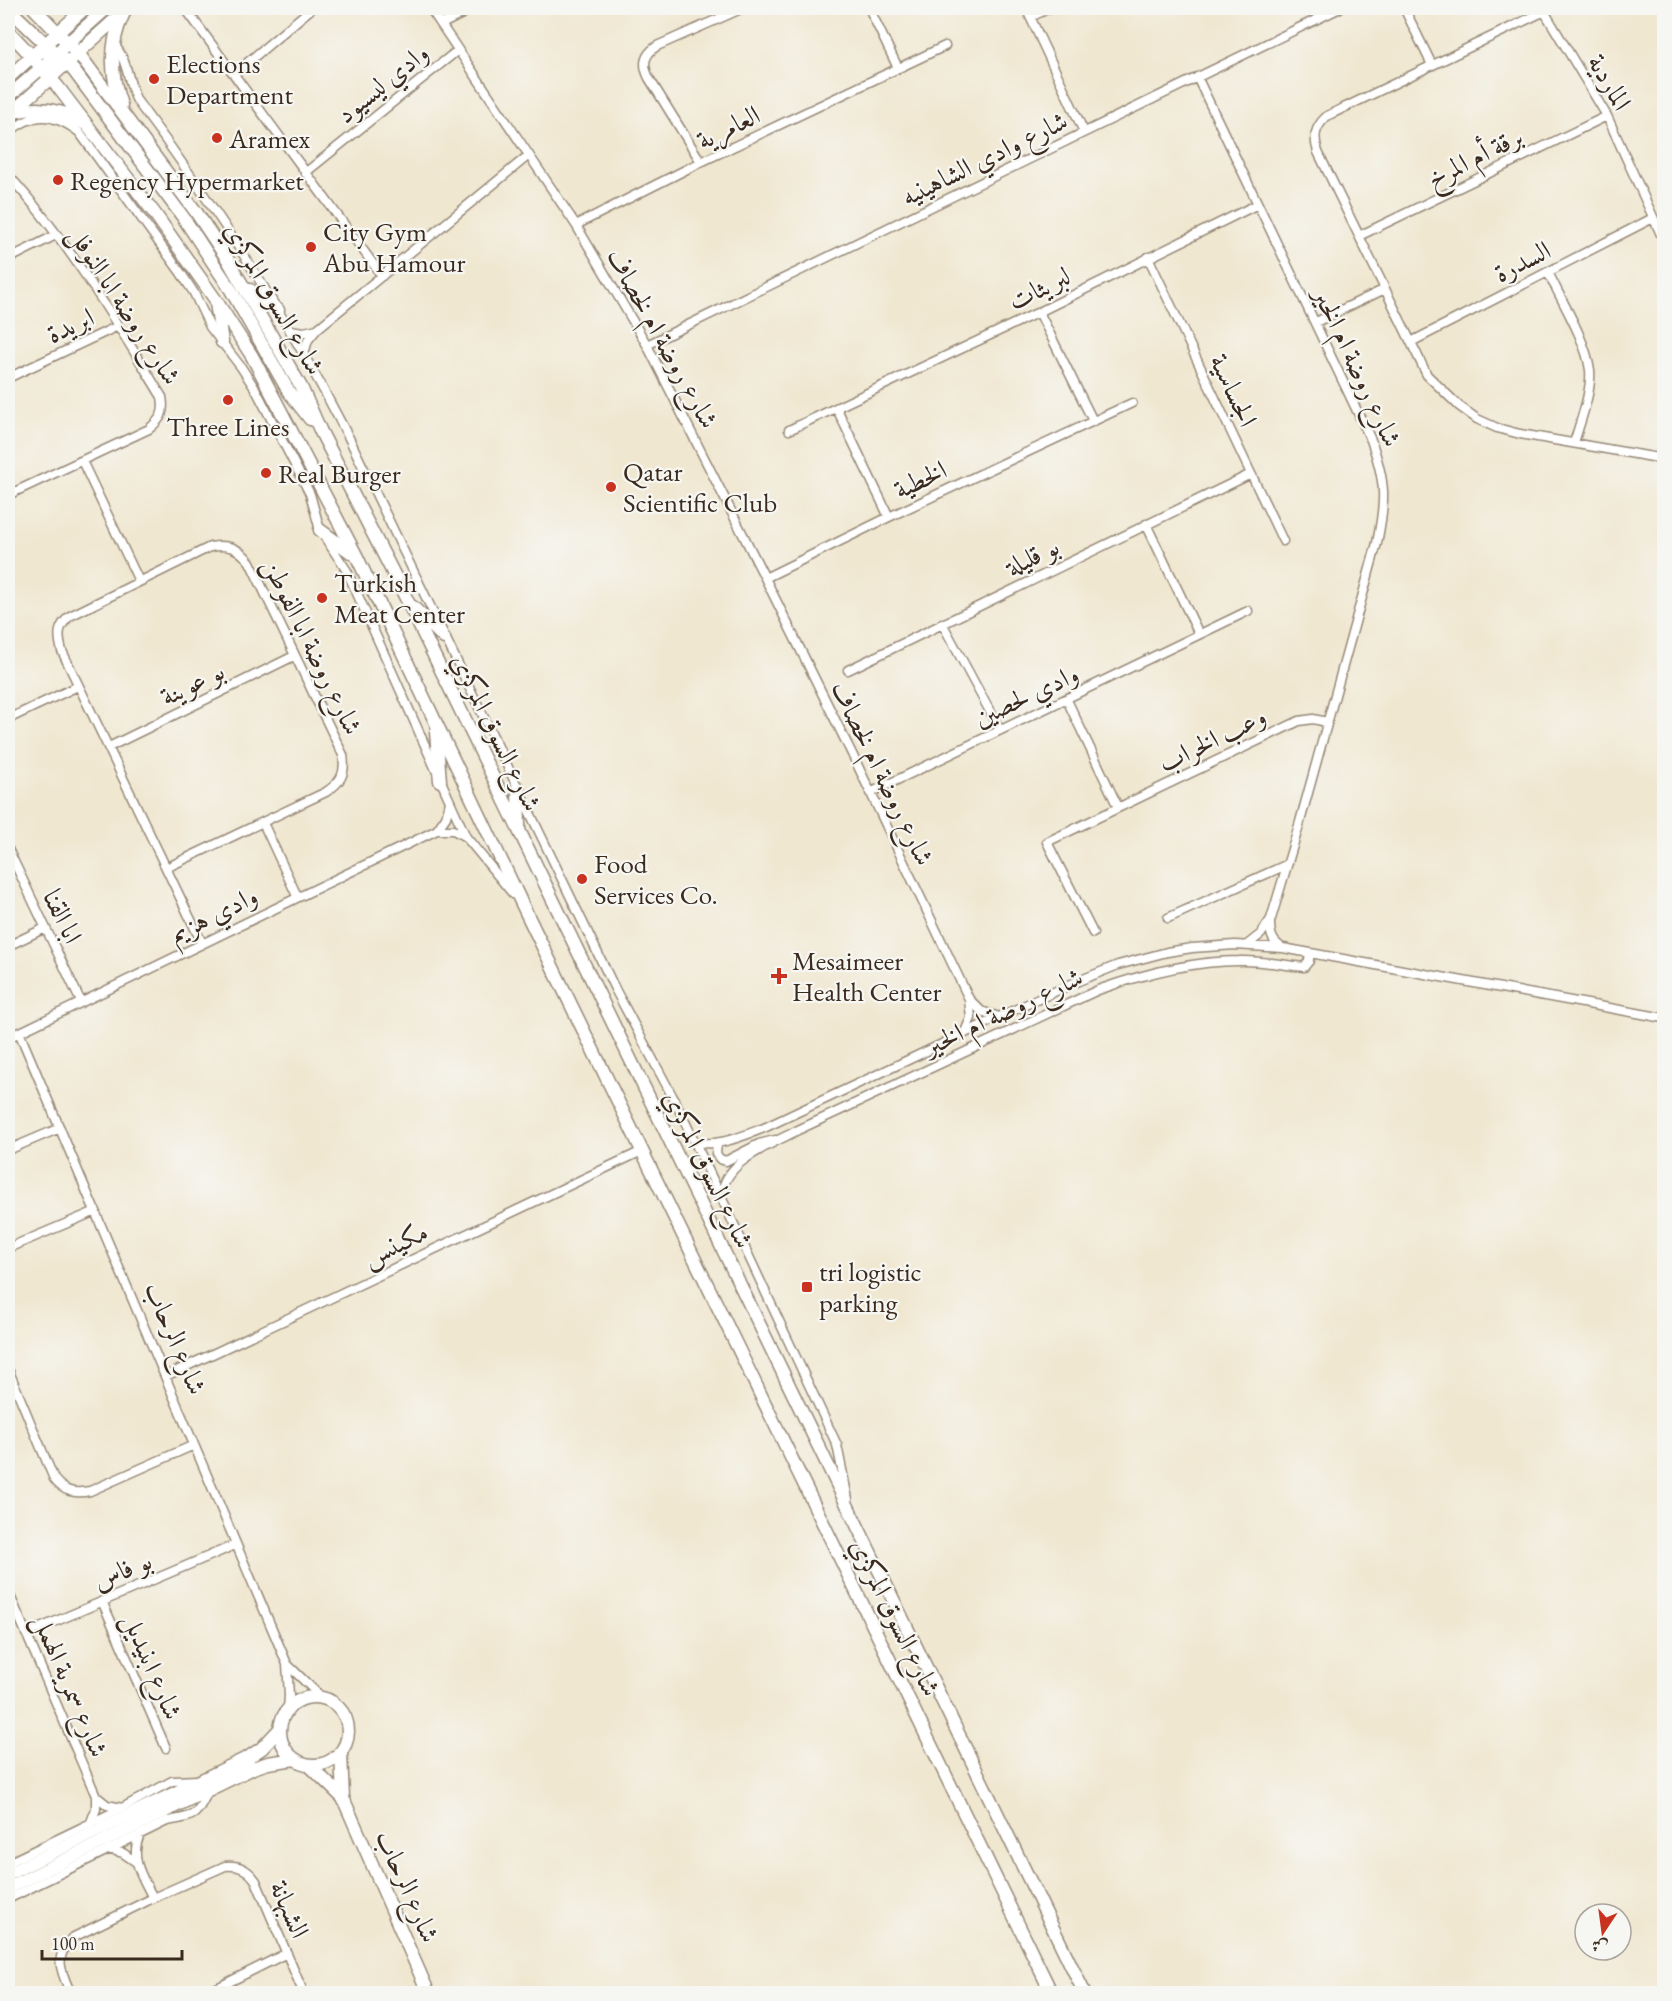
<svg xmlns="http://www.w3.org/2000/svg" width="1672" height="2001" viewBox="0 0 1672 2001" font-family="'EB Garamond',Amiri,serif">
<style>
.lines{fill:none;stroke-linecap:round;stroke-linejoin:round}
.street-casing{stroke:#968877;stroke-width:11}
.secondary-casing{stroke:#968877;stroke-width:15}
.street{stroke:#fff;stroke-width:8}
.secondary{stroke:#fff;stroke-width:12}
.poi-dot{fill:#c8321e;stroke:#f6f6f2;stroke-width:2}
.labels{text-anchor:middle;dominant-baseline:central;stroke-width:4.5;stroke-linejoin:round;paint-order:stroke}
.poi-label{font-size:27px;fill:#3b2a1e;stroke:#f6f6f2;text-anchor:start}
.street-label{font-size:27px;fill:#3b2a1e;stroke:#f6f6f2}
</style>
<rect width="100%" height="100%" fill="#f6f6f2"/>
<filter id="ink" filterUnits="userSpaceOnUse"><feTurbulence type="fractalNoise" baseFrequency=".0167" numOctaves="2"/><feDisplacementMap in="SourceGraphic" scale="12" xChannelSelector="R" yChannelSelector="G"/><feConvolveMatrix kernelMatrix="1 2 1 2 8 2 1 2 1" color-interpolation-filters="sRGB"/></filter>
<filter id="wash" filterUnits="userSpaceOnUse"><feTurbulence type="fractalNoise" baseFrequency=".008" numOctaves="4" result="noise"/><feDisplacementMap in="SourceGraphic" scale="24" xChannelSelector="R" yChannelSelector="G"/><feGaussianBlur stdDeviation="1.35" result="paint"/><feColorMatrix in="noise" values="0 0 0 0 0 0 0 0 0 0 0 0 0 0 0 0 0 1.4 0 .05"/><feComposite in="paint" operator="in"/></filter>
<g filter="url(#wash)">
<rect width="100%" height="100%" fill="#f0e7d0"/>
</g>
<g filter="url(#ink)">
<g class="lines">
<g class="street-casing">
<path id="street" d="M 185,8 L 382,276
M 430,8 L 576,225 L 647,345 L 765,578 L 856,762 L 969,999 L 971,1018 L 964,1034
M 869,8 L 898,68
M 1026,8 L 1084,132
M 1404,8 L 1432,65
M 1551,8 L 1327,116 C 1315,127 1313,136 1318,152 L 1427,375 L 1459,406 L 1477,419 L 1497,428 L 1520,434 L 1664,459
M 1544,11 L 1607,116 L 1664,241
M 1030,17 L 1050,8
M 442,24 L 474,8
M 114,45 C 128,59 128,84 137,101 C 217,208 288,319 349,438 L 615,989 L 675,1101 L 723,1201 L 837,1445 L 848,1499
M 234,74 L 312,8
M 1197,77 L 1371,440 C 1386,483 1386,499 1377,543 L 1298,829 L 1271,919 L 1261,934 L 1247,945
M 8,133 C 33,112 52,112 79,132 L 181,273 L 194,293 L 210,327 L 241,367 L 256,390 L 310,494 L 320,530 L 347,571 L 466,837 L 513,894
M 701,162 L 649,78 C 642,64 644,55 657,46 L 743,8
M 305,173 L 458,50
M 8,175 C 67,239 116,322 162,397 C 165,413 161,419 149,429 L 8,495
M 576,225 L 701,162 L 945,46
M 1359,236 L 1607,116
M 1148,257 L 1283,541
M 8,259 L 56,235
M 1548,272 C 1561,300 1586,340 1590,370 C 1592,392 1580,422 1574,443
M 1039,312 L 1093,421
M 1316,322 L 1385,289
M 290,330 L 304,332 L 317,329
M 1411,342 L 1653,218
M 647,345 L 1340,8
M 304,354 L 308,340 L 317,329 L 529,155
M 8,378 L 118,326
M 837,409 L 889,517
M 789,430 L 1039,312 L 1258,204
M 82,461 L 139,581
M 1146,524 L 1199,634
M 765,578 L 889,517 L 1132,403
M 942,623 L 1000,730
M 848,670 L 1251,474
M 1067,700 L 1118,807
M 8,719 L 78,686
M 109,747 L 294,656
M 870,793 L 1248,611
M 263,823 L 297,896
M 437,830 L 446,817 L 450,802
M 8,849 L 81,1002
M 166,868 L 326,792 C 341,782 346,774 343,755 L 250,562 C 238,547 228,544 210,547 L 70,616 C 57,627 58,636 62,651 L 202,943
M 1168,918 L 1286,865
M 1270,922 C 1270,934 1272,941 1281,947
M 1093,933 L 1047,842 L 1299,721 L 1313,719 L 1327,722
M 8,946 L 45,928
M 969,999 L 981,1011 L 999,1017
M 19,1032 L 287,1664 L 289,1695 L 288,1710
M 8,1038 L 437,830 L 453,830 L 465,836
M 694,1140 C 712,1150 745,1135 764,1128 L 999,1017 L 1076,982 L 1118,965 L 1167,952 L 1192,948 L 1235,945 L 1283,948 L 1664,1018
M 717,1144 L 716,1154 L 720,1159 L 726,1161 L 759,1144 L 775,1140
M 8,1150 L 60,1128
M 722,1197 C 722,1161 771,1145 798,1130 L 1098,990 C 1143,974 1191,961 1239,961 C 1260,960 1282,965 1304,967 L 1309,961 L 1309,955 L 1304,952
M 8,1248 L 96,1211
M 8,1369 L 54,1479 C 64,1492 74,1494 90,1491 L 194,1445
M 166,1376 L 642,1151
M 8,1591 L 96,1796 L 96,1809 L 91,1822
M 102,1601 L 166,1748
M 26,1634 L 235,1545
M 287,1664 L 322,1698
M 96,1796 L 107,1805 L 122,1808
M 140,1834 C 129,1859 142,1876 153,1898
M 108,1849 L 123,1853 L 136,1862
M 8,1863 L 122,1808 L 172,1781 L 199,1780
M 8,1899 L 167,1821 C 194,1816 196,1818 208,1791
M 71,1994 C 61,1971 53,1957 72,1938 L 153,1898 L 225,1866 C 239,1865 248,1869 256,1881 L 304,1994
M 205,1994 L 287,1953"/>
</g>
<g class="secondary-casing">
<path id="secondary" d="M 8,8 L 51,49
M 34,8 L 81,57 L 196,212 L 228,260 L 301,387 L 321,432 L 407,600 L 1085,1994
M 8,31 L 28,52 L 58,87 L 155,214 L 215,299 L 252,356 L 284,417 L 357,557 L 523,906 L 1052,1994
M 32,56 C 52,44 61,55 74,71 L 183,217 L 231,290 L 289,392 L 310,419
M 50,77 L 48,67 L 61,49 L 107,8
M 8,78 L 85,8
M 8,97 L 48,62
M 121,105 C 111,76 109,44 123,15
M 12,113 C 38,105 61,109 84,123
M 8,116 L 128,8
M 250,290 L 278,310
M 216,303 L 222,342
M 320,530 L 353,554
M 413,607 L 444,638
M 436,732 L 440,781
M 518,788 L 519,827
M280 1731a34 34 0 1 1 68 0a34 34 0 1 1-68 0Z
M 341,1753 L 343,1798 L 429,1994
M 309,1765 L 343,1798
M 8,1874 L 249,1757 L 262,1748 L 280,1729
M 8,1888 L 253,1768 L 268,1763 L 295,1759
M 1662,1994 L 1664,1993"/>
</g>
<use href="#street" class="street"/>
<use href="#secondary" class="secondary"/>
</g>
</g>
<g class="poi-dot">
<circle cx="154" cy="79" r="6"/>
<circle cx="217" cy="138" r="6"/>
<circle cx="58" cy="180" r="6"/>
<circle cx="311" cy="247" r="6"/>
<circle cx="228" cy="400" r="6"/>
<circle cx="266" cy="473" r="6"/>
<circle cx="611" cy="487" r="6"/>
<circle cx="322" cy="598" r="6"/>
<circle cx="582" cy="879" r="6"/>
<path d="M776 967h6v6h6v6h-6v6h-6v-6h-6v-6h6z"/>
<rect x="801" y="1281" width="12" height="12" rx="3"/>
</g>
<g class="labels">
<g class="poi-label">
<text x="166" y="63">Elections<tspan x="166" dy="31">Department</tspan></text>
<text x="229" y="138">Aramex</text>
<text x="70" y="180">Regency Hypermarket</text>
<text x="323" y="231">City Gym<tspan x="323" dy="31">Abu Hamour</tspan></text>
<text x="228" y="426" text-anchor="middle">Three Lines</text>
<text x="623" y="471">Qatar<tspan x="623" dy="31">Scientific Club</tspan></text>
<text x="278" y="473">Real Burger</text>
<text x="334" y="582">Turkish<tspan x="334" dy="31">Meat Center</tspan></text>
<text x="594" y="863">Food<tspan x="594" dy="31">Services Co.</tspan></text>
<text x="792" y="960">Mesaimeer<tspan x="792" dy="31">Health Center</tspan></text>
<text x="819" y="1271">tri logistic<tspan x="819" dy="31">parking</tspan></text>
</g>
<g class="street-label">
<text transform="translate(1610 82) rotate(60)">الماردية</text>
<text transform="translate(382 83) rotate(-39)">وادي ليسيود</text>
<text transform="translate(728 127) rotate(-26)">العامرية</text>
<text transform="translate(1474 157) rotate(-26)">برقة أم المرخ</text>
<text transform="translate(984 158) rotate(-26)">شارع وادي الشاهينيه</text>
<text transform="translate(1522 261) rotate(-27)">السدرة</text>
<text transform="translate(1039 288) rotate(-26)">لبريثات</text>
<text transform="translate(275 298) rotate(60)">شارع السوق المركزي</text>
<text transform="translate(125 305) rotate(57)">شارع روضة ابا النوفل</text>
<text transform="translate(70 325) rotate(-25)">ابريدة</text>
<text transform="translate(663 338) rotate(61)">شارع روضة ام لخصاف</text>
<text transform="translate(1358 367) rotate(65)">شارع روضة ام الخير</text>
<text transform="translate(1234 390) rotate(65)">الجساسية</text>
<text transform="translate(920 479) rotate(-25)">الخطية</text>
<text transform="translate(1032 556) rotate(-26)">بو قليلة</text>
<text transform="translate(313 646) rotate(64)">شارع روضة ابا الفوطن</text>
<text transform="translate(192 683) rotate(-26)">بو عوينة</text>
<text transform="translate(1026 695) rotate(-25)">وادي لحصين</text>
<text transform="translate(497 732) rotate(64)">شارع السوق المركزي</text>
<text transform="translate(1212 739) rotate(-26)">وعب الخراب</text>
<text transform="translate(883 773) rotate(64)">شارع روضة ام لخصاف</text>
<text transform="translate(213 914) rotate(-26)">وادي هزيم</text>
<text transform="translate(63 916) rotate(64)">ابا القنا</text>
<text transform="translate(1003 1011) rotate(-25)">شارع روضة ام الخير</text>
<text transform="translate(709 1169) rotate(64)">شارع السوق المركزي</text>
<text transform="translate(395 1244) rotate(-25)">مكينس</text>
<text transform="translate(176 1338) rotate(67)">شارع الرحاب</text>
<text transform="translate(122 1570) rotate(-23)">بو فاس</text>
<text transform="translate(896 1617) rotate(64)">شارع السوق المركزي</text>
<text transform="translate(153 1666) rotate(67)">شارع ابنيديل</text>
<text transform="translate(71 1685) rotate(67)">شارع سمرية الهمل</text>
<text transform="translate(408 1886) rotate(66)">شارع الرحاب</text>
<text transform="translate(290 1909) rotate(66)">الشبهانة</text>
</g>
</g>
<rect width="1672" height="2001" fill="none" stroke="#f6f6f2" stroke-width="30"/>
<g transform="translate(1603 1932) rotate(193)"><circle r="28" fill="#f6f6f2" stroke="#aba49d" stroke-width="1.5"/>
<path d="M0-4.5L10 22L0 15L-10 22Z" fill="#c8321e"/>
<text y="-9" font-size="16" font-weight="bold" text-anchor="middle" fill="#3b2a1e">ش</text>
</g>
<path d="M42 1950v9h140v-9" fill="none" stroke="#3b2a1e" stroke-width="3"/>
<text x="51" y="1950" font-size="18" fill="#3b2a1e" stroke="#f6f6f2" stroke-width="4.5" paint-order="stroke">100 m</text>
</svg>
